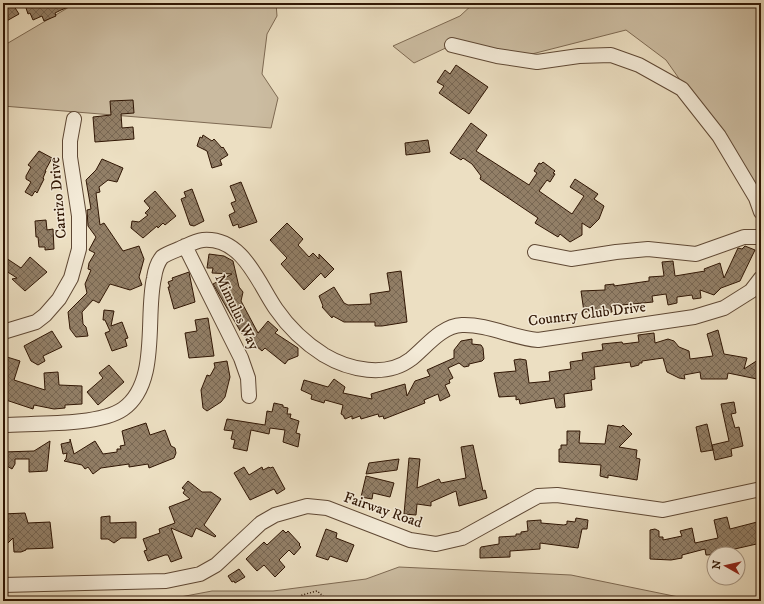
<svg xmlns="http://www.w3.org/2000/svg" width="764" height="604" viewBox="0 0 764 604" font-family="'IM FELL DW Pica',serif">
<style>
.green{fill:#ccbda2;stroke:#7e6a53}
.building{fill:url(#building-cross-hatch);stroke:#301604}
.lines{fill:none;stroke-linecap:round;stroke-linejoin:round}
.minor-casing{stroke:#5f4834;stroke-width:16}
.path{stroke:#301604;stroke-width:1.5;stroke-dasharray:1 2;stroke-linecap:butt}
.minor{stroke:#f3ead7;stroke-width:14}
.labels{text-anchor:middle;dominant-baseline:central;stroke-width:3;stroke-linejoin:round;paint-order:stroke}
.street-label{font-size:15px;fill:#301604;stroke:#f3ead7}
</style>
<defs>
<pattern id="building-cross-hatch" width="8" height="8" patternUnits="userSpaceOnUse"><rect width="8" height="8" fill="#927f67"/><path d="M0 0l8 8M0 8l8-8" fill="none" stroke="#786753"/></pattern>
</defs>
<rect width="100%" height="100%" fill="#ecdfc2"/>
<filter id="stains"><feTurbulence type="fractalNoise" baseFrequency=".005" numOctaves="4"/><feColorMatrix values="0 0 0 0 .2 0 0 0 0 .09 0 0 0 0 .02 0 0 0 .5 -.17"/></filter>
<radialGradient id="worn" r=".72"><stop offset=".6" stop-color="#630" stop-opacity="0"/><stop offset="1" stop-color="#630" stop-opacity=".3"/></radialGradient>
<path class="green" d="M 76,3 L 276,3 L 277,16 L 267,34 L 262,74 L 278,98 L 271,128 L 3,106 L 3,46 Z
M 474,3 L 761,3 L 761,195 L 666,60 L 626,30 L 528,55 L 452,45 L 414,63 L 393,46 L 460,16 Z
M 399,567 L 571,575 L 698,601 L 18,601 L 18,598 L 175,598 L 212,591 L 273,591 L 366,579 Z"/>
<path class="building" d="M 7,3 L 12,3 L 19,14 L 3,23 L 3,6 Z
M 31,3 L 76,3 L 76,4 L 61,10 L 55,13 L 56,16 L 44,21 L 42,16 L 33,20 L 30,13 L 28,14 L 25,5 Z
M 456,65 L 488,87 L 469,114 L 439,93 L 444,86 L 437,82 L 445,70 L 450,74 Z
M 133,100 L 134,113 L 121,114 L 122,128 L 133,127 L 134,139 L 95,142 L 93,117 L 111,115 L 110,101 Z
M 471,123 L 487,135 L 476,151 L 529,185 L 537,173 L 534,171 L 539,163 L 541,164 L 543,162 L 555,171 L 553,173 L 555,174 L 550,182 L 547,180 L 539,191 L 572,214 L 584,196 L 570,187 L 575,179 L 598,194 L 594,199 L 604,206 L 599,219 L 590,228 L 582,223 L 582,235 L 570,242 L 560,234 L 558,237 L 535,223 L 538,218 L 480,179 L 481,176 L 472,164 L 463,158 L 461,160 L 450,153 Z
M 203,135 L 212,141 L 214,139 L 222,148 L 223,147 L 228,155 L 220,160 L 222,165 L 212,168 L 207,151 L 197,146 L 200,137 L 202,138 Z
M 428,140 L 430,152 L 406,155 L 405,143 Z
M 39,151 L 52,158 L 45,171 L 46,171 L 43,178 L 44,179 L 37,193 L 35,191 L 32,196 L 25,192 L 31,182 L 26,179 L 26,176 L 31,167 L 28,165 Z
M 102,159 L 123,168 L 117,182 L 108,180 L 99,187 L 100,192 L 96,193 L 100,225 L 104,223 L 123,251 L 139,246 L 144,259 L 139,277 L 142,285 L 130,290 L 110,284 L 99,303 L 93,300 L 82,312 L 83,324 L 86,327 L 88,336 L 76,337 L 70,329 L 68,312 L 87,293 L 85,284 L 91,270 L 88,269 L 89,263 L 95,253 L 89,250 L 96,237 L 88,226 L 87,210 L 91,209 L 86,180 L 96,170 Z
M 241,182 L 257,222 L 239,228 L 238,224 L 233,226 L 229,215 L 235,212 L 231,203 L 236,201 L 230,186 Z
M 192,189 L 204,221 L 194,226 L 190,225 L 181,199 L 186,197 L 184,192 Z
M 155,191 L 176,216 L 165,225 L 163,223 L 158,228 L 157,226 L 143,238 L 131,228 L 132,221 L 139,222 L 148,215 L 145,213 L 150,208 L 144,201 Z
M 46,220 L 47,230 L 53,229 L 54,249 L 45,250 L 45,247 L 39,247 L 38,237 L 36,237 L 35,221 Z
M 287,223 L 303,239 L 298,245 L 309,257 L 313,253 L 319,259 L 319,254 L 334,269 L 325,278 L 321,273 L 304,290 L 281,264 L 287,258 L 270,240 Z
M 745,246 L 755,250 L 740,281 L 721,288 L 714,295 L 700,290 L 701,298 L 693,299 L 692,295 L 677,297 L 677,303 L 668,305 L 666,294 L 652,296 L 653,302 L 611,306 L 612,312 L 601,313 L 601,311 L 584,312 L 581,291 L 605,290 L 605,285 L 614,284 L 614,286 L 649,281 L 649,277 L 664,276 L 662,262 L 673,261 L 675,276 L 705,271 L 704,269 L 720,263 L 724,278 L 738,248 L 742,249 Z
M 209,254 L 224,256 L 233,261 L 239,287 L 243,292 L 241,301 L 258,333 L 268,321 L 278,330 L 275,333 L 298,348 L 298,356 L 288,360 L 285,364 L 265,348 L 262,351 L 242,334 L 213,284 L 232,274 L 212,273 L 213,268 L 207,268 Z
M 3,256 L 21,268 L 30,257 L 47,272 L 25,291 L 12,279 L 17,278 L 3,269 Z
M 401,271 L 407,322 L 382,326 L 375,326 L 375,322 L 344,322 L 333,316 L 332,318 L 322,307 L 323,306 L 319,296 L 334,287 L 344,303 L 348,305 L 371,304 L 370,294 L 390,291 L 387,273 Z
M 189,272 L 195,302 L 174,309 L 168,287 L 170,287 L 168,282 L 173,280 L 172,278 Z
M 104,310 L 114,311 L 111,326 L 122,322 L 128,338 L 125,339 L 127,346 L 112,351 L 105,333 L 110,331 L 105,320 L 103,320 Z
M 208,318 L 214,356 L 189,358 L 185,333 L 197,331 L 195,320 Z
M 718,330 L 724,354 L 747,358 L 744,369 L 761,358 L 761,377 L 757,379 L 728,373 L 727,379 L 701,379 L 700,372 L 684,375 L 685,379 L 679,378 L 667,372 L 663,358 L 642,361 L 642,363 L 639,363 L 639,365 L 631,367 L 630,362 L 594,367 L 595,379 L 591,380 L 592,390 L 564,394 L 565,407 L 556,408 L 554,398 L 520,404 L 519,399 L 516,400 L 516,396 L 499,397 L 494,373 L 516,371 L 514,360 L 520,359 L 526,360 L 529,383 L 550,381 L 549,372 L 571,369 L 570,362 L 583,360 L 582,353 L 603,350 L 602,344 L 622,342 L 623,344 L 639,342 L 638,335 L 654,333 L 655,343 L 668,339 L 674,341 L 679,347 L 689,351 L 690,359 L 713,356 L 707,334 Z
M 52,331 L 62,347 L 43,356 L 45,361 L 38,365 L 31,361 L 24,346 Z
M 472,339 L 472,344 L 481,345 L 483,348 L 484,359 L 482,361 L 469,364 L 469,366 L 464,367 L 459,363 L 448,368 L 453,378 L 449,380 L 450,383 L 445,385 L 450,396 L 440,401 L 438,394 L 424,400 L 425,403 L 384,419 L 383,416 L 379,417 L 378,414 L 361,419 L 360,416 L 352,419 L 352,416 L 345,419 L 343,415 L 341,414 L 343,405 L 325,400 L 324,403 L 311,399 L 312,395 L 301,390 L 304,380 L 328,387 L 334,379 L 345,387 L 343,393 L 372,399 L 371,394 L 405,384 L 407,396 L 415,381 L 430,376 L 427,370 L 454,358 L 454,350 L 461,341 Z
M 7,357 L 20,361 L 14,380 L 45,390 L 44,373 L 58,372 L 59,385 L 82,386 L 82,404 L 65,405 L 65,408 L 54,409 L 34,405 L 33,409 L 3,399 L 3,367 Z
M 227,361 L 230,377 L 225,397 L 221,402 L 207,411 L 203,408 L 201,390 L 207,375 L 210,376 L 215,367 L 214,363 Z
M 109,365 L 124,382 L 98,405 L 87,392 L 103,378 L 99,373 Z
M 734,402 L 736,413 L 731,414 L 735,428 L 739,427 L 743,446 L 731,449 L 732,456 L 715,460 L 712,445 L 729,441 L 721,404 Z
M 274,403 L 283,405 L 283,407 L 288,408 L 287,414 L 291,414 L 290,418 L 299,421 L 296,433 L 300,434 L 298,447 L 283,442 L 285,430 L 270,428 L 269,434 L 251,430 L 247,451 L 233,448 L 235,440 L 231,439 L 233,431 L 224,430 L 227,419 L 265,425 L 267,411 L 272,412 Z
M 146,423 L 150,435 L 165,430 L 171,446 L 175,448 L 176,453 L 174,458 L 149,468 L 148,464 L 129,467 L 129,464 L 101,468 L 93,474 L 88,467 L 85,469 L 82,465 L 64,461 L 66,459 L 67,453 L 63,454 L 61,444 L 70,442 L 70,439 L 74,454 L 95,441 L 103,454 L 117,452 L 117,449 L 121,449 L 120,446 L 125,445 L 122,431 Z
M 707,424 L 713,450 L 701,452 L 696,427 Z
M 608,425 L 621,427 L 623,425 L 632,434 L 619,447 L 637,450 L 636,458 L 640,459 L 637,480 L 608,475 L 608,478 L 600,476 L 601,465 L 559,462 L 559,449 L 561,449 L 561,445 L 567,445 L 567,431 L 580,431 L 579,443 L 605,444 Z
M 50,441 L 47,471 L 29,472 L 29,459 L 15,459 L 15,464 L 12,469 L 7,466 L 3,466 L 3,452 L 34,451 Z
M 473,445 L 483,491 L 485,490 L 487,498 L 459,506 L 456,491 L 431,502 L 431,506 L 417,504 L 416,515 L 404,514 L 409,458 L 420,459 L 417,488 L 439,479 L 441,483 L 466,478 L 461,447 Z
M 399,459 L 397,470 L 366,474 L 369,463 Z
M 244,467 L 249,475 L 262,467 L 263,470 L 269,467 L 270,468 L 273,467 L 285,489 L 277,494 L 274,489 L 250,500 L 234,473 Z
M 366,476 L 394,483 L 390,497 L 373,493 L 372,499 L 361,497 Z
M 188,481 L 202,492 L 211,492 L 221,499 L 204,525 L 216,536 L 215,537 L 196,528 L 192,537 L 171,528 L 182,558 L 171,562 L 168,555 L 165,555 L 148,561 L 144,551 L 147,550 L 143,539 L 160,533 L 159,529 L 175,523 L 169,507 L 190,499 L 183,493 L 185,490 L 182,488 Z
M 25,513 L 28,523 L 50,522 L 53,548 L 26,549 L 26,550 L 21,552 L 14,552 L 13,538 L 3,548 L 3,514 Z
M 110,516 L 110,523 L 136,522 L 136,538 L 121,538 L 114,543 L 108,539 L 101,539 L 101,517 Z
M 727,517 L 730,529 L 761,521 L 761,543 L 726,551 L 726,554 L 706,555 L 705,549 L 682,555 L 682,558 L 671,560 L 650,559 L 650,530 L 655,529 L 659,531 L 659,537 L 663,537 L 663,540 L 682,536 L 680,531 L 692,528 L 695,543 L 718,538 L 714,520 Z
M 576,518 L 588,520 L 587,529 L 582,529 L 578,548 L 540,543 L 540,549 L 510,551 L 510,557 L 480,558 L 480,549 L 481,547 L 499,544 L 499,537 L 516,536 L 516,534 L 521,534 L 521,532 L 528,531 L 527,521 L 541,520 L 541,523 L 564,525 L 567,524 L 567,521 L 575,522 Z
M 326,529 L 337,533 L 336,538 L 354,545 L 347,562 L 330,556 L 328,560 L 316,556 Z
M 283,530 L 286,533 L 288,531 L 300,544 L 299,545 L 301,547 L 294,555 L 289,550 L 279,560 L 285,567 L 275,577 L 264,565 L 257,571 L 246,559 L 264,542 L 267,545 Z
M 239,569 L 245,577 L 235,583 L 234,581 L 232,582 L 228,576 Z"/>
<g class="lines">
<g class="minor-casing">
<path id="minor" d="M 452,45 L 497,56 L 537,62 L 579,56 L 611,55 L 639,65 L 682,89 L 719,136 L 756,198 L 761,212
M 185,246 L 241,358 L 248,378 L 249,396
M 535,252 L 571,259 L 616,252 L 648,249 L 696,254 L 744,237 L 761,237
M 3,332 L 36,322 L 45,315 L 59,299 L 71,278 L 79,249 L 79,216 L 70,157 L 70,141 L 74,119
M 3,425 C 33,423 99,426 123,409 C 160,383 145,317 154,278 C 155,271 158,262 162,257 C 166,254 174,251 179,249 C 186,246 195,241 203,240 C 243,237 258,283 276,309 C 289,328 305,343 324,355 C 349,370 386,378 411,359 C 426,347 441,326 462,325 C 488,324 513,338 538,340 L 694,317 L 724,308 L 751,291 L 761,278
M 3,585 L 166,581 L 200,574 L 216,565 L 261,523 L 275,515 L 307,506 L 327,508 L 410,540 L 436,544 L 462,538 L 538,496 L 557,495 L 663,510 L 761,489"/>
</g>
<path class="path" d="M 299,601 L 302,595 L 317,591 L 323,596 L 323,601"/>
<use href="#minor" class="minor"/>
</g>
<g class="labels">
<g class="street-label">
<text transform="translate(58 198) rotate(-95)">Carrizo Drive</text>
<text transform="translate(237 312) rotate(64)">Mimulus Way</text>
<text transform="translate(587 314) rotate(-7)">Country Club Drive</text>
<text transform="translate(383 510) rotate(19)">Fairway Road</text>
</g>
</g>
<rect width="764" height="604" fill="none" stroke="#ecdfc2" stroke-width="16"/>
<rect x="4" y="4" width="756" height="596" fill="none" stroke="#301604" stroke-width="2"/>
<rect x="8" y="8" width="748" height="588" fill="none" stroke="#301604"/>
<g transform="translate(726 566) rotate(278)"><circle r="19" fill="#f3ead7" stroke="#a59583"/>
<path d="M0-3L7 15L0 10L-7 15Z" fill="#8f2418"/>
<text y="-6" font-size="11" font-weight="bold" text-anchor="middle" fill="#301604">N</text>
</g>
<rect width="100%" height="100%" filter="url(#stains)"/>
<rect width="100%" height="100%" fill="url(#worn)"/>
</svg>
